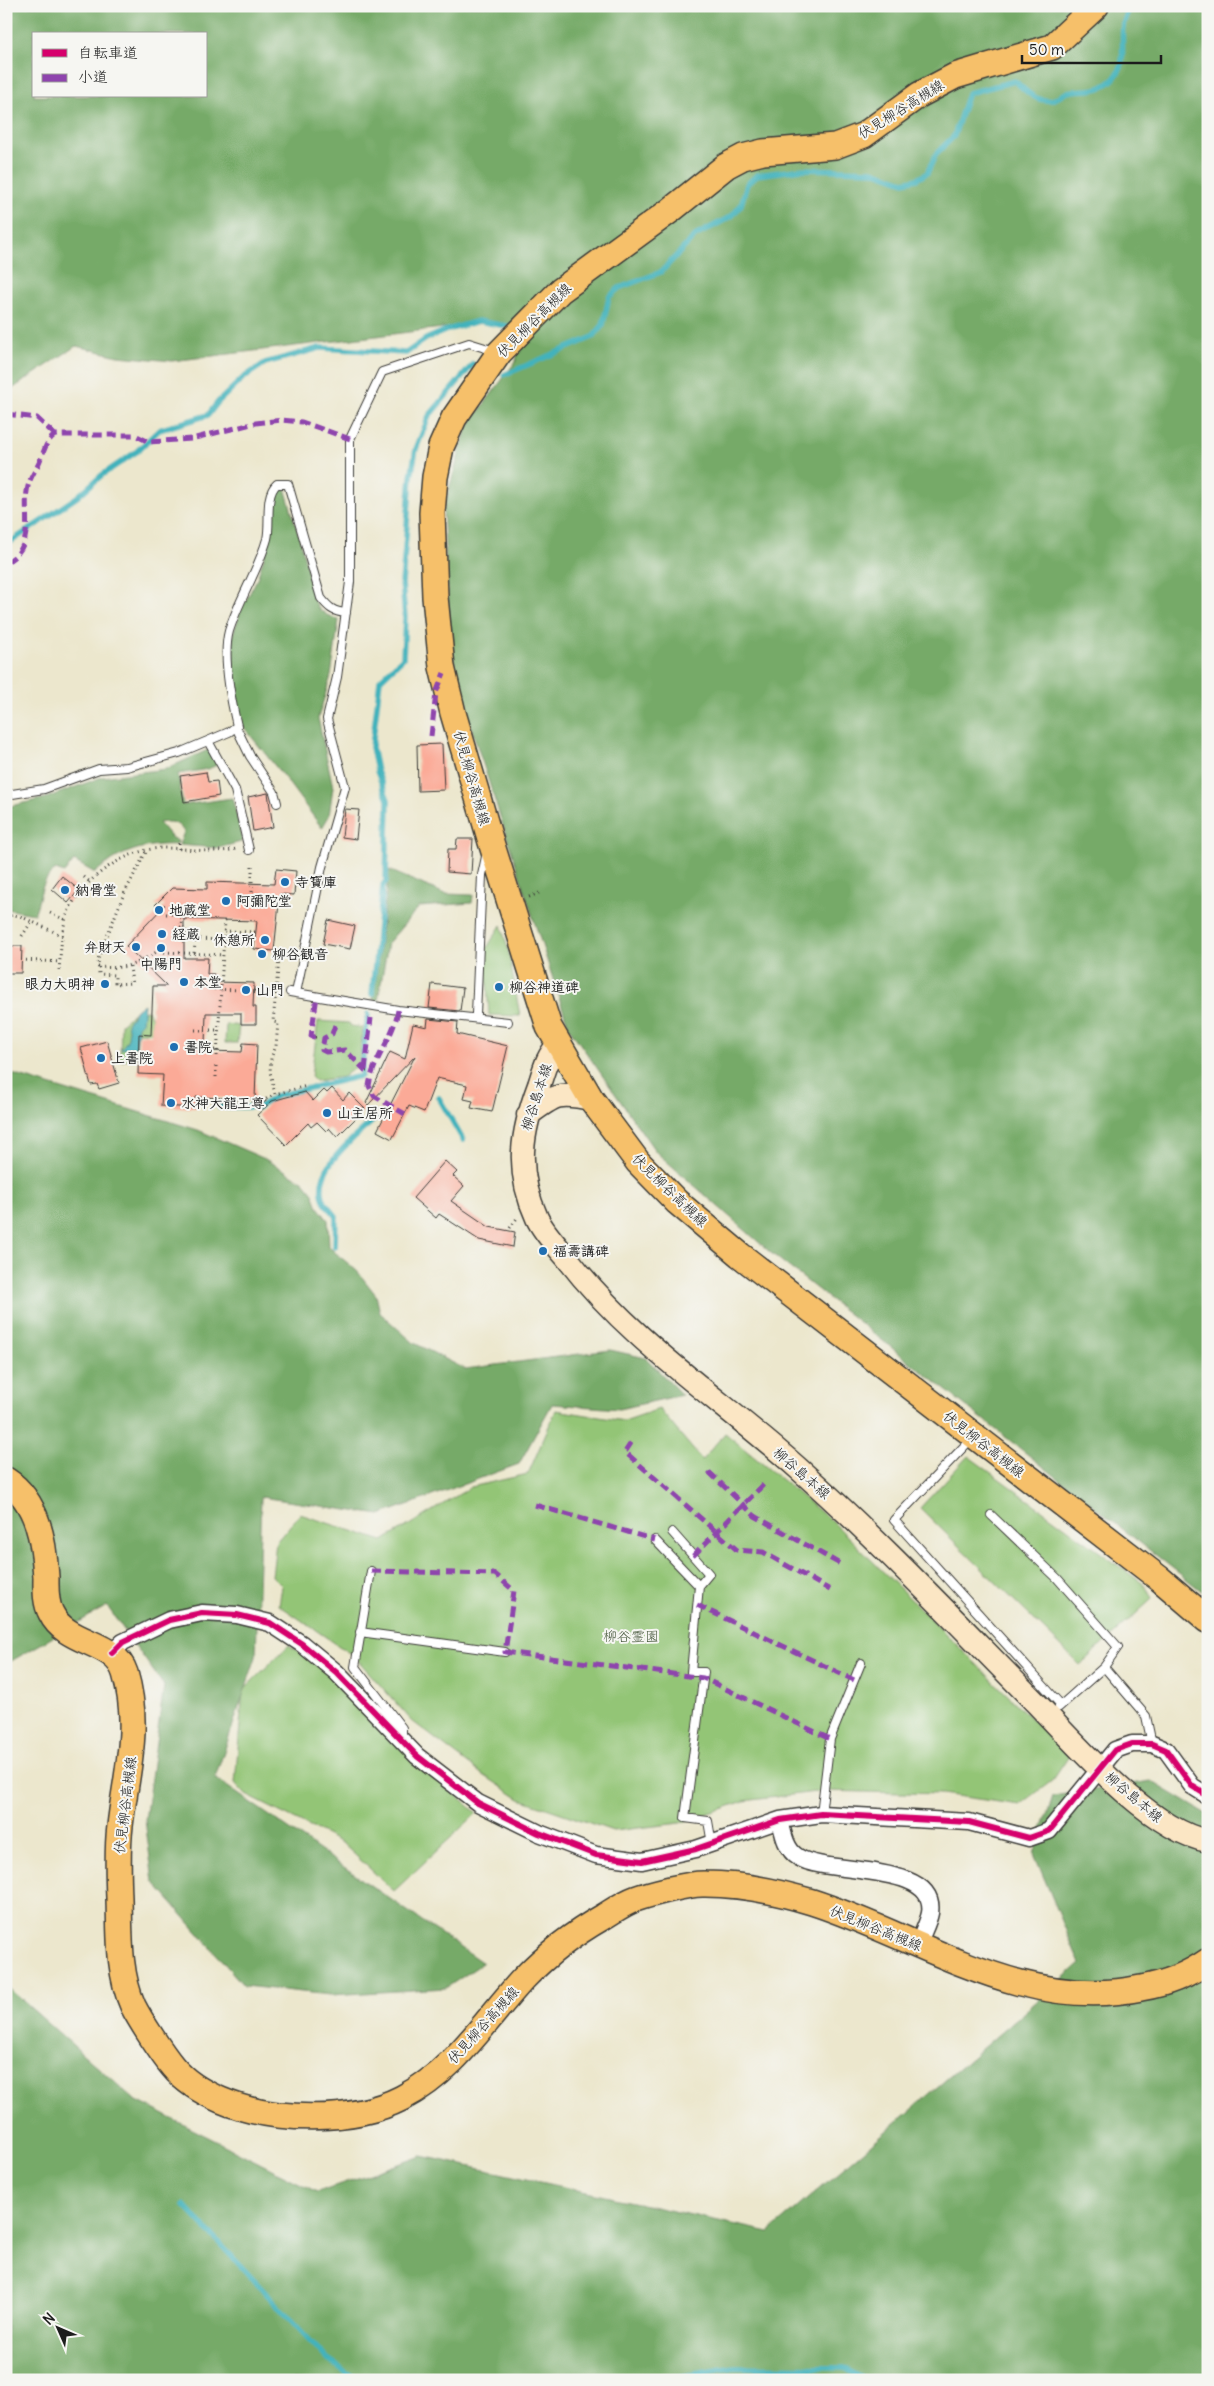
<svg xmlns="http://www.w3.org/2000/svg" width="1214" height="2386" viewBox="0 0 1214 2386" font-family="Delius,'Klee One',sans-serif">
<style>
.green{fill:#93c576;stroke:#587049}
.forest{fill:#76aa67;stroke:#496342;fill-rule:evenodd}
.water{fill:#42b2bc;stroke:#2f676c}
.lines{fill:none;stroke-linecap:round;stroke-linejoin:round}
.stream{stroke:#42b2bc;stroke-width:5.5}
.building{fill:#fbaa97}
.service-casing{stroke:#3b3a37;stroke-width:10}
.minor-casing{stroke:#3b3a37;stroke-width:19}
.secondary-casing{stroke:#3b3a37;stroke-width:25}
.primary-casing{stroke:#3b3a37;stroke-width:28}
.path{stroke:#3b3a37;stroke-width:3;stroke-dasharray:1 4;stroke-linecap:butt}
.service{stroke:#fff;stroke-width:8}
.minor{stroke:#fff;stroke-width:16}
.secondary{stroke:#fbe6c4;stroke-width:22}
.primary{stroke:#f6c06b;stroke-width:25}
.quiet{stroke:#8e44ad;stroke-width:5;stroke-dasharray:10 5;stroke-linecap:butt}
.cycleway-casing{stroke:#f6f6f2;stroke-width:9}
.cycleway{stroke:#d6006c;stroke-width:6}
.poi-dot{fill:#1f6fb2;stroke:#f6f6f2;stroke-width:2}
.labels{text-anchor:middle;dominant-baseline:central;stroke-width:4;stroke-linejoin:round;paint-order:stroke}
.street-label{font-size:14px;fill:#1c1c1c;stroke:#f6f6f2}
.poi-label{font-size:14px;font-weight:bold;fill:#1c1c1c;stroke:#f6f6f2;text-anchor:start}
.park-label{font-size:14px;fill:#46573c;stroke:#f6f6f2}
</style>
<rect width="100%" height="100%" fill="#f6f6f2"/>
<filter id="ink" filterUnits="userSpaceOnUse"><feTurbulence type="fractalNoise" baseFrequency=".02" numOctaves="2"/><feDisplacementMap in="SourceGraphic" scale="10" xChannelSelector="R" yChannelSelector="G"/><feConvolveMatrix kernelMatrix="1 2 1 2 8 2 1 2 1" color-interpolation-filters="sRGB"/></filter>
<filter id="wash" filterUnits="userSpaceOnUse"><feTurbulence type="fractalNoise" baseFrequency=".0096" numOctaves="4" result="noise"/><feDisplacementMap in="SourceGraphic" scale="20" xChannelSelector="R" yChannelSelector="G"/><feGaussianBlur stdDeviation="1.12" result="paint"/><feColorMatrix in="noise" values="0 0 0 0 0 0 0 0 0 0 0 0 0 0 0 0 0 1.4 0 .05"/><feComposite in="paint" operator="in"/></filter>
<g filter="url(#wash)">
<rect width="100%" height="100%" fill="#ece7cd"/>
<path class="green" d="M 501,925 L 508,949 L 520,1016 L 489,1015 L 485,951 Z
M 148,1010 L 151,1017 L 161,1017 L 160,1032 L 139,1032 L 137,1034 L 136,1058 L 122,1061 L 120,1059 L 121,1024 L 136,1011 Z
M 318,1021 L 349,1023 L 351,1026 L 363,1028 L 359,1064 L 343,1077 L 315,1081 L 311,1077 Z
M 226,1024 L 239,1026 L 237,1043 L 225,1043 Z
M 659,1409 L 702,1460 L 725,1433 L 833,1522 L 1069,1756 L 1053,1780 L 1020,1805 L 942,1794 L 823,1791 L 744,1801 L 680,1823 L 613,1831 L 520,1799 L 479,1772 L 412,1721 L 355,1657 L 279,1605 L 282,1586 L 272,1576 L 276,1542 L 300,1514 L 383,1541 L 471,1487 L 528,1474 L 556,1410 L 624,1421 Z
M 968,1456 L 1145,1585 L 1152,1599 L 1080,1665 L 920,1508 Z
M 289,1645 L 338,1679 L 396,1743 L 477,1813 L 394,1891 L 342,1843 L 246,1795 L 235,1783 L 243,1690 Z"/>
<path class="forest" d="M 6,6 L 1208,6 L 1208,1596 L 771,1253 L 656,1152 L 569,1028 L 458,687 L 450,633 L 443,510 L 467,427 L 516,361 L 520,337 L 509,324 L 483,323 L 172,361 L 118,356 L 76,346 L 6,393 ZM 34,34 L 206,34 L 206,96 L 34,96 Z
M 285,488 L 301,543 L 314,600 L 319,609 L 327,615 L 339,620 L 331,676 L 318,718 L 333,787 L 329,816 L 322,828 L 284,777 L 242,725 L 233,690 L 233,634 L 241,610 L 257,579 L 270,538 L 276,495 L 278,491 Z
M 210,749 L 217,765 L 208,769 L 178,774 L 183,805 L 232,798 L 243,839 L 241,842 L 218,848 L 179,845 L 184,832 C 177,821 170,821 159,823 L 172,838 L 178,841 L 177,845 C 146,843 118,852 95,873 L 74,861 L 64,873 L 56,870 C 40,880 41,898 34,914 L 6,909 L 6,807 L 46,798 L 102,777 L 166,769 Z
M 389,870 L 445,894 L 473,895 L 472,903 L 419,907 L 388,943 L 378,1001 L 373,1000 Z
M 6,1072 L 198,1130 L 265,1159 L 304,1182 L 313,1193 L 318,1207 L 328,1220 L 329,1247 L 358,1272 L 376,1295 L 380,1313 L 414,1343 L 465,1369 L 610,1350 L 646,1358 L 682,1395 L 619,1409 L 552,1404 L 519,1464 L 380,1515 L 261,1497 L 256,1657 L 215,1778 L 483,1963 L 446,1988 L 331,1995 L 244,1986 L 153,1881 L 145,1820 L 164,1686 L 107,1606 L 6,1664 Z
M 1151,1781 L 1208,1815 L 1208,2380 L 6,2380 L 6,1986 L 135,2100 L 317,2192 L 422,2156 L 769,2232 L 1080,1964 L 1034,1854 L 1053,1796 Z"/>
<path class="water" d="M 144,1004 L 142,1022 L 138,1026 L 136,1047 L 120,1049 C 129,1041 130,1035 127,1023 L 136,1010 Z"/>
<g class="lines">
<path class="stream" d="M 504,375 L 593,337 L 603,325 L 609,297 L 619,288 L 661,272 L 695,236 L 732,216 L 741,205 L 747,184 L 757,175 L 803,169 L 873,171 L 904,182 L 917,179 L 927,173 L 936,154 L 954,136 L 968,93 L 1015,81 C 1025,90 1035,102 1051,100 C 1057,99 1062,94 1068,92 C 1080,89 1091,92 1102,87 C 1140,69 1109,33 1132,6
M 6,545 L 77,497 L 102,475 L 136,452 L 159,430 L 208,415 L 218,402 L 243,378 L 265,363 L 320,348 L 406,353 L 426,339 L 447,330 L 478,321 L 507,326
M 372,994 L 383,885 L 386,881 L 388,800 L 377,771 L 372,747 L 380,680 L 403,658 L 405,617 L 402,583 L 411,477 L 416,449 L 429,416 L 473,364
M 439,1098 L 463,1140
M 220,1107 L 259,1107 L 276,1096 L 361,1076 L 368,1014
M 335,1247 L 336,1216 C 333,1212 329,1208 326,1204 C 307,1172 355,1137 375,1119
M 184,2205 L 328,2360 L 358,2380
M 661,2380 L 735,2367 L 845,2368 L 865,2380"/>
</g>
<g id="blocks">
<path class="building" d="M 442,744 L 444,790 L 418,791 L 417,745 Z
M 206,772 L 208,782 L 217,781 L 219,796 L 184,802 L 180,776 Z
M 268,793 L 273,827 L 253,831 L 248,797 Z
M 345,809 L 359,810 L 356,839 L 342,837 Z
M 457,839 L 473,839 L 471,874 L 447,872 L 448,849 L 456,849 Z
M 276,869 L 296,871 L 294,895 L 280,894 L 274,951 L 254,949 L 257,921 L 184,919 L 184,958 L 208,958 L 207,974 L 214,974 L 214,982 L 254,983 L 253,1007 L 256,1007 L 256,1024 L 241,1024 L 241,1013 L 206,1013 L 205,1044 L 209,1044 L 209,1051 L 242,1052 L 243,1043 L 257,1044 L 255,1099 L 196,1097 L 196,1108 L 161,1106 L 163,1075 L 138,1074 L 139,1034 L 151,1035 L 153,986 L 167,986 L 126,946 L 165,905 L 155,905 L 172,888 L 207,889 L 207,882 L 274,884 Z
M 62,876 L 79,890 L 68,903 L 52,889 Z
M 328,920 L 355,926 L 350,949 L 323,944 Z
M 6,946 L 22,946 L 21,973 L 6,973 Z
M 432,984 L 463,988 L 460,1011 L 429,1008 Z
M 428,1019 L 458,1022 L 457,1034 L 508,1046 L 492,1112 L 471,1108 L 473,1101 L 464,1099 L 467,1085 L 437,1078 L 424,1112 L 409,1106 L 392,1139 L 377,1131 L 415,1056 L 368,1105 L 366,1103 L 390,1052 L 405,1059 L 413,1024 L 427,1027 Z
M 107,1041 L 119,1083 L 99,1089 L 97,1084 L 91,1085 L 81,1048 Z
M 332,1088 L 343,1100 L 349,1093 L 365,1109 L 337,1137 L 329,1128 L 326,1131 L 317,1122 L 311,1127 L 308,1123 L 286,1145 L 257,1115 L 272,1101 L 305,1092 L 313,1101 L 324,1090 L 327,1093 Z
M 445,1161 L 457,1172 L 453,1176 L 464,1186 L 451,1201 L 489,1227 L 515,1232 L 513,1247 L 479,1240 L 439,1214 L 436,1218 L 413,1198 Z"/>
</g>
</g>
<g filter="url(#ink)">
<use href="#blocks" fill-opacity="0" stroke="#3b3a37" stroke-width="1"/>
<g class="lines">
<g class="service-casing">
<path id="service" d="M 236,727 L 250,756 L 274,792 L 277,803
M 208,741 L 235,790 L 249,850
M 6,795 L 44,789 L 99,769 L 127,767 L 179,753 L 229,732 L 237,726 C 231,700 222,657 229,631 C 239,599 258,571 267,539 C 271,523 264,495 277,484 L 288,484 L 321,598 C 328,607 333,612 346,613
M 290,992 L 398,1010 L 508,1022
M 296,993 L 322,867 L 345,787 L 327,719 L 337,677 L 350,582 L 350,439 L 382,372 L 469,343 L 495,351
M 476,1014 L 482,875 L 487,852
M 973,1437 L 894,1520 L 1061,1705
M 991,1515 L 1057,1578 L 1118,1647 L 1104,1667 L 1146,1716 L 1152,1744
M 672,1532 L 709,1574 L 699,1586
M 655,1540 L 699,1586 L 691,1672 L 704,1672 L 685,1818 L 708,1821 L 712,1844
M 371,1571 L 355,1667 L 402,1728 L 402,1739
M 360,1632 L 505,1652
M 1059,1707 L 1104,1667
M 821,1814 L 830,1739 L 861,1663"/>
</g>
<g class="minor-casing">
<path id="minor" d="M 112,1653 L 123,1642 L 169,1620 L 202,1613 L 237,1615 L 270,1623 L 302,1644 L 336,1672 L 417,1756 L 478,1803 L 539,1833 L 596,1855 L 642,1861 L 696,1849 L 780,1820 L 821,1814 L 969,1822 L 1029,1838 L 1049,1831 L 1115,1750 L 1132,1744 L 1152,1744 L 1166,1750 L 1192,1786 L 1208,1796
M 780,1820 C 783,1833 786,1850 798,1857 C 827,1876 938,1861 930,1913 C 928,1924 921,1935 918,1946"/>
</g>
<g class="secondary-casing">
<path id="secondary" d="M 558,1045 C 547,1056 544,1070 539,1085 C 521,1133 515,1170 537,1218 C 544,1233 557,1246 567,1258 C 632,1343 722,1400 800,1470 C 883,1544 959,1625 1037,1704 C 1077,1746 1151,1831 1208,1841
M 528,1115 C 555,1095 558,1092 591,1099"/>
</g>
<g class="primary-casing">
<path id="primary" d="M 1096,6 L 1052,47 L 955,76 L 919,95 L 864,135 L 835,146 L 763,152 L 743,157 L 726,166 L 671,210 L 560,291 L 499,353 L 454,418 L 441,447 L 435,477 L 432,513 L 435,597 L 442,667 L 453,713 L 491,842 L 549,1027 L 591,1099 L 638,1162 L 677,1202 L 740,1255 L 1160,1579 L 1208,1620
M 6,1480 C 38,1501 44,1542 46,1577 C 46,1588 45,1602 51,1613 C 66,1645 115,1640 125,1673 C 141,1727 126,1773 120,1826 C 117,1850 118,1874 119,1898 C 120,1933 118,1973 133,2006 C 140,2020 162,2054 173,2067 C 196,2095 242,2111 278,2115 C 318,2119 365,2117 402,2098 C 455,2071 485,2020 524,1978 C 547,1954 575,1933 603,1917 C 613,1911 624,1903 635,1899 C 649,1894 690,1883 705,1884 C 741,1884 779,1892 812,1902 C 921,1937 1022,2013 1141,1988 C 1165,1984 1188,1975 1208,1961"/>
</g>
<path class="path" d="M 179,843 L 179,849
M 84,877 L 91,883
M 252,897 L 252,862
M 529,897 L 539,893
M 50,913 L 66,920
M 166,914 L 182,914 L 181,928 L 176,928 L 175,937 L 185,937 L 186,928 L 181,928
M 6,917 L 13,915 L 20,916 L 63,936
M 224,931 L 256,932
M 186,932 L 196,932 L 194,954
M 22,936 L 32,921
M 195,939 L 224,940
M 164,952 L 223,955
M 279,959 L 273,1022 L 278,1023 L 276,1046 L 271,1058 L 270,1072 L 275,1094 L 307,1086
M 21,960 L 60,962
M 130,966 L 132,983 L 115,984 L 115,975 L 99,974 L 98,959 L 123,896 L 147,850
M 98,967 C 126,969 134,966 158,951
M 59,970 C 61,951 61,928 69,910 C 84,877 128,848 164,848 C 188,848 212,854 236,849
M 214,989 L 239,990
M 254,990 L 278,992
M 195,1030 L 218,1030
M 315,1037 L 320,1037
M 209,1050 L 217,1050
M 217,1056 L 225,920
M 366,1071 L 369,1071
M 216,1077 L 216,1065
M 215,1098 L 215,1101 L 261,1102 L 275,1094
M 196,1100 L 215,1101
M 265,1101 L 268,1105
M 510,1228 L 517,1218"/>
<use href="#service" class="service"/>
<use href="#minor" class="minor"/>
<use href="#secondary" class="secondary"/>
<use href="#primary" class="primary"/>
<path class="quiet" d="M 6,414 L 37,418 L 55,435
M 6,562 C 39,546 20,507 29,483 C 32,474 38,467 41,458 C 45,449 46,441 55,435 L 135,435 L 149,442 L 191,439 L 256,423 L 282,420 L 302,422 L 350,439
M 431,736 L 436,693 L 444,673
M 398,1010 C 394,1037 373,1059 369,1086 L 374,1096 L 405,1114
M 335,1025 L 332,1034 L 324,1038 L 322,1050 L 326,1052 L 345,1050 L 366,1071
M 315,1037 L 311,1036 L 317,996
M 365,1070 L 371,1018
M 631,1443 L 625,1452 L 737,1550 L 763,1552 L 830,1590
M 709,1472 L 755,1516 L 840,1564
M 535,1505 L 655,1540
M 693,1556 L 766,1482
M 371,1571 L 495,1574 L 514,1591 L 505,1652 L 703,1678 L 830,1739
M 697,1605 L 854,1680"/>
<g class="cycleway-casing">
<path id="cycleway" d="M 112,1653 L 123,1642 L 169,1620 L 202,1613 L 237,1615 L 270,1623 L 302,1644 L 336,1672 L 417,1756 L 478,1803 L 539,1833 L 596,1855 L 642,1861 L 696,1849 L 780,1820 L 821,1814 L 969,1822 L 1029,1838 L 1049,1831 L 1115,1750 L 1132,1744 L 1152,1744 L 1166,1750 L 1192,1786 L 1208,1796"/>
</g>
<use href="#cycleway" class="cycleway"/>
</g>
</g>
<g class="poi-dot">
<circle cx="285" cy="882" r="5"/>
<circle cx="65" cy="890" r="5"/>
<circle cx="226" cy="901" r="5"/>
<circle cx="159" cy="910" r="5"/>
<circle cx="162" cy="934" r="5"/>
<circle cx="265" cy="940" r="5"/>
<circle cx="136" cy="947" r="5"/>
<circle cx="161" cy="948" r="5"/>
<circle cx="262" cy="954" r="5"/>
<circle cx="184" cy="982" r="5"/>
<circle cx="105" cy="984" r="5"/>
<circle cx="499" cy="987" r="5"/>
<circle cx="246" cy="990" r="5"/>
<circle cx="174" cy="1047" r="5"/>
<circle cx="101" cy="1058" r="5"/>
<circle cx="171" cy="1103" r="5"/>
<circle cx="327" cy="1113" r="5"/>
<circle cx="543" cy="1251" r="5"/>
</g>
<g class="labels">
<g class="street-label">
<text transform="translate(901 109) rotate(-32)">伏見柳谷高槻線</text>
<text transform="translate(534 320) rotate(-45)">伏見柳谷高槻線</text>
<text transform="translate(472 778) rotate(74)">伏見柳谷高槻線</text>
<text transform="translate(536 1097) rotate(-72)">柳谷島本線</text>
<text transform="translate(670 1190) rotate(44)">伏見柳谷高槻線</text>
<text transform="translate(984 1444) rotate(38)">伏見柳谷高槻線</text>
<text transform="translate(802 1473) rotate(41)">柳谷島本線</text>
<text transform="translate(1134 1797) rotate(40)">柳谷島本線</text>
<text transform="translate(125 1805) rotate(-83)">伏見柳谷高槻線</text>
<text transform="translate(876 1928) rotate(22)">伏見柳谷高槻線</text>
<text transform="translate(483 2025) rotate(-48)">伏見柳谷高槻線</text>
</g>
<g class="poi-label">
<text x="295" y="882">寺寶庫</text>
<text x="75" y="890">納骨堂</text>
<text x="236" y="901">阿彌陀堂</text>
<text x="169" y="910">地蔵堂</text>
<text x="172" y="934">経蔵</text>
<text x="255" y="940" text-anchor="end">休憩所</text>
<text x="126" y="947" text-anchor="end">弁財天</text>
<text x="272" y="954">柳谷観音</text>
<text x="161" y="964" text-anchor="middle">中陽門</text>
<text x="194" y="982">本堂</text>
<text x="95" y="984" text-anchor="end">眼力大明神</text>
<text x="509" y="987">柳谷神道碑</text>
<text x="256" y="990">山門</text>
<text x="184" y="1047">書院</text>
<text x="111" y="1058">上書院</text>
<text x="181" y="1103">水神大龍王尊</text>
<text x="337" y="1113">山主居所</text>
<text x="553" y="1251">福壽講碑</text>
</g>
<g class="park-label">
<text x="631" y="1636">柳谷霊園</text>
</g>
</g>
<rect width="1214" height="2386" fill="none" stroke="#f6f6f2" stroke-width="25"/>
<rect x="32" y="32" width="175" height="65" fill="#f6f6f2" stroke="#9f9f9c"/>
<rect x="42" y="49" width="25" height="8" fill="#d6006c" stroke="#9f9f9c"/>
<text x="78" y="58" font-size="15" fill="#1c1c1c">自転車道</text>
<rect x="42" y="74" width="25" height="8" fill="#8e44ad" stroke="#9f9f9c"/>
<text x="78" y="82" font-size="15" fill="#1c1c1c">小道</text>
<g transform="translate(58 2328) rotate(315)" stroke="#f6f6f2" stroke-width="4" paint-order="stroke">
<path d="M0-4L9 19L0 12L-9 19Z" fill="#1c1c1c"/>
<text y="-8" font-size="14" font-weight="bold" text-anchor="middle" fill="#1c1c1c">N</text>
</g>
<path d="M1022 55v8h139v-8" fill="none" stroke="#1c1c1c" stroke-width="2.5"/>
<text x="1029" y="55" font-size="15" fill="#1c1c1c" stroke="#f6f6f2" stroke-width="4" paint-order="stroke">50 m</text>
</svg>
